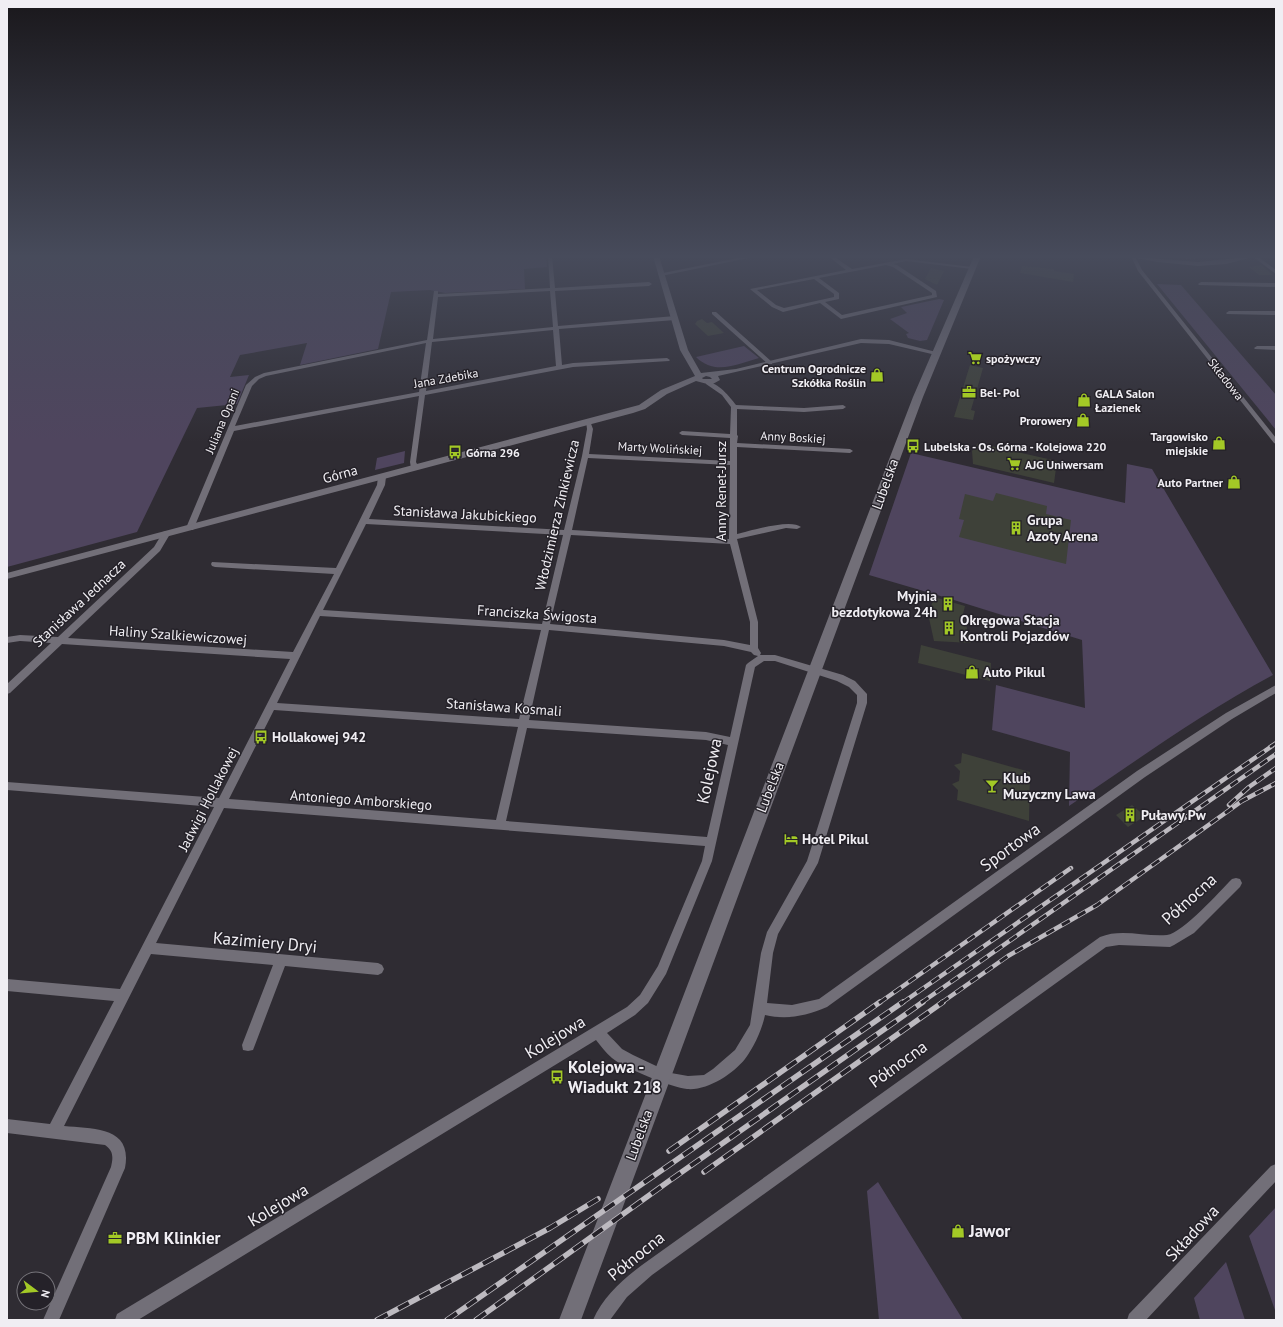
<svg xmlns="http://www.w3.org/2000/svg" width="1283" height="1327" viewBox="0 0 1283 1327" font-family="'PT Sans',sans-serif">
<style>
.green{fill:#4f455e}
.building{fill:#3e4139}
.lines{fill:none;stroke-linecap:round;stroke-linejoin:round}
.minor{fill:#726f78;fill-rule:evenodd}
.tertiary{fill:#726f78;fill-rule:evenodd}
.secondary{fill:#726f78;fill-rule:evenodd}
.rail-far2-casing{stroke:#bdbac0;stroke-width:4}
.rail-far1-casing{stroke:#bdbac0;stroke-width:4.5}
.rail-casing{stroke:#bdbac0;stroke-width:5.5}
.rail-far2{stroke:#252229;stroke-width:2.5;stroke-dasharray:8;stroke-linecap:butt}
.rail-far1{stroke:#252229;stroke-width:3;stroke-dasharray:9;stroke-linecap:butt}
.rail{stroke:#252229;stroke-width:4;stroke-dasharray:12;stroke-linecap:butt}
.labels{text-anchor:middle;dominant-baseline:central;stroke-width:3;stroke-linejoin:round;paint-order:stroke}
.far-poi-label{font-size:12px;font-weight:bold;fill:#f0eef3;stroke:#252229;text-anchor:start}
.far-street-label{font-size:12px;fill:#f0eef3;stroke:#252229}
.street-label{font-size:14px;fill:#f0eef3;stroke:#252229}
.poi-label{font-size:14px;font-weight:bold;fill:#f0eef3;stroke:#252229;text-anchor:start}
.near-street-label{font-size:17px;fill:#f0eef3;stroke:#252229}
.near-poi-label{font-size:17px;font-weight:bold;fill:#f0eef3;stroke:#252229;text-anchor:start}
</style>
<rect width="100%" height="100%" fill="#2f2c33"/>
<path class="green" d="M 7,256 L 546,256 L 547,267 L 524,269 L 525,289 L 445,293 L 430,290 L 391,292 L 378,349 L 300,365 L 307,343 L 240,355 L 230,377 L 249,375 L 237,404 L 197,408 L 137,532 L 7,567 Z
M 1151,256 L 1226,256 L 1189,259 Z
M 1157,284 L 1181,285 L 1276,395 L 1276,430 Z
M 939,299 L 944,300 L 927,340 L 920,341 L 908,338 L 906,334 L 909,333 L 890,319 L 907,313 L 901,307 Z
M 744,346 L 759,358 C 737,364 715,376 696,357 Z
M 405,451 L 404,463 L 375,470 L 377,458 Z
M 911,453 L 1125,503 L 1127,464 L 1152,469 L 1273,675 C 1202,713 1136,761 1069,806 L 1070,752 L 992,730 L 996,685 L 1085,708 L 1082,640 L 954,600 L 869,575 Z
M 878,1182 L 963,1320 L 879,1320 L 867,1191 Z
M 1276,1207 L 1276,1313 L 1249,1236 Z
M 1226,1262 L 1245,1320 L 1200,1320 L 1194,1298 Z"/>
<path class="building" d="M 1261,265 L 1273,275 L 1259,275 L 1249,267 Z
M 1022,266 L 1054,269 L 1054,271 L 1074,274 L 1073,282 L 1020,273 Z
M 931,268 L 944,271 L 937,285 L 925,279 Z
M 702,319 L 707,323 L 712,322 L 724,333 L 708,336 L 695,324 L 697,321 Z
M 970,365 L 983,368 L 971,410 L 975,411 L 973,420 L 954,417 Z
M 978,443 L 1057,461 L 1054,483 L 973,464 L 972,451 Z
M 996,493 L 1047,506 L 1046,514 L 1071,520 L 1066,564 L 959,537 L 964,520 L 959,519 L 965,494 L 993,501 Z
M 934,597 L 965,606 L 963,614 L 971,643 L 934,641 L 927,609 L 930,610 Z
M 921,645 L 991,663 L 990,681 L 918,663 Z
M 962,753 L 1030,772 L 1029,821 L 957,800 L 958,790 L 952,784 L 959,781 L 960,771 L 954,765 L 961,763 Z
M 1132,805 L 1145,816 L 1128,827 L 1116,815 Z"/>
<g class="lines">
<path class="minor" d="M 548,256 L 552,256 L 555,288 L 649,282 L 652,284 L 649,286 L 555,291 L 558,326 L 675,316 L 678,318 L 675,320 L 559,329 L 562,365 L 573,363 L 667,358 L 670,360 L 669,361 L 573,367 L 425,395 L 416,462 L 419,468 L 415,470 L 411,468 L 410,462 L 419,396 L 234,431 L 194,528 L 193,530 L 187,530 L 186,528 L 246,385 L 255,377 L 264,373 L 427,340 L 434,291 L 438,291 L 438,294 L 550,288 ZM 550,291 L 553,327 L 433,339 L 438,297 ZM 553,330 L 556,366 L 426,391 L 432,342 ZM 426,343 L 419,392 L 235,426 L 252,386 L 259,379 L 266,376 Z
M 748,256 L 758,256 L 661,276 L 658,274 Z
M 828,256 L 833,256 L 852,269 L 906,259 L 972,267 L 974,268 L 972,269 L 906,261 L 893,264 L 897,265 L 936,291 L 937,297 L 841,319 L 820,303 L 783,312 L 772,307 L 750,289 L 846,270 ZM 886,265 L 893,267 L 932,293 L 932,295 L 842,315 L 825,302 L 839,299 L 839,293 L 819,278 ZM 814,279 L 834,294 L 834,297 L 784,308 L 776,305 L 757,290 Z
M 1131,256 L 1135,256 L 1142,270 L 1276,438 L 1276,444 L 1274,443 L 1138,271 Z
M 1252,256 L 1257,256 L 1276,270 L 1276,274 Z
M 1201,282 L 1276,283 L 1276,287 L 1199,285 L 1198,284 Z
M 1229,311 L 1276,311 L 1276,315 L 1227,314 L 1226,313 Z
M 712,312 L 716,312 L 772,362 L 772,364 L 768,364 L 712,314 Z
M 1257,346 L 1276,346 L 1276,350 L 1255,349 L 1254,348 Z
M 706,382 C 717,381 730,397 736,405 L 804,408 L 843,405 L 846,407 L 843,409 L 804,412 L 737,409 L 737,435 L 738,436 L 737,443 L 850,449 L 853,451 L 850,453 L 737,447 L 737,534 C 750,531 791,518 801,527 L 797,529 L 786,528 L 737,539 L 758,622 L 758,648 L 761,653 L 760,655 L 775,655 L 843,675 L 855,681 L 867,694 L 867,703 L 818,863 L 778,934 L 773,953 L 767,1003 L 792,1005 L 819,999 L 1137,771 L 1226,713 L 1276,685 L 1276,693 L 1232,719 L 1145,777 L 827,1007 C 806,1016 787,1020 765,1015 C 762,1030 754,1047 745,1059 C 733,1074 707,1091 687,1089 C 673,1088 622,1067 612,1058 C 606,1053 601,1046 596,1040 L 138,1320 L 115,1320 L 117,1314 L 627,1007 L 640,995 L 658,966 L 702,861 L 705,846 L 224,808 L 156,943 L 378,963 L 382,965 L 384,969 L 382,973 L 378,975 L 285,966 L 253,1050 L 248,1051 L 243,1050 L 242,1045 L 273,965 L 151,954 L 64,1126 C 93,1129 133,1126 125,1168 L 59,1320 L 43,1320 L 111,1167 C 113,1158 114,1151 105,1145 L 7,1133 L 7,1119 L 50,1124 L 114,1001 L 7,991 L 7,979 L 120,989 L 214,807 L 7,790 L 7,782 L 219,798 L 290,659 L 62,644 L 10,693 L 7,694 L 7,684 L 51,643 L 20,641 L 7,643 L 7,637 L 20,635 L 58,637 L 154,547 L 163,532 L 166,531 L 170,534 L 160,551 L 68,638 L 293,652 L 334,574 L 215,567 L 212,566 L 211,564 L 212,562 L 336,568 L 377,485 L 378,477 L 382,475 L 386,477 L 385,485 L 369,519 L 564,530 L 582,456 L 587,429 L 586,421 L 590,421 L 593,429 L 589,454 L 730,461 L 730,438 L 682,435 L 679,433 L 682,431 L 730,434 L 731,407 L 722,395 L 706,384 ZM 588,458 L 730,465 L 729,539 L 572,530 ZM 366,524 L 563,535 L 542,624 L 323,610 ZM 571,535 L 730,544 L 750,622 L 750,645 L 724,640 L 550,624 ZM 320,616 L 541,630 L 519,719 L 277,703 ZM 549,630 L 724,646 L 751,652 L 754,655 L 758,656 L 748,663 L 746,665 L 730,737 L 706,732 L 529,720 ZM 764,661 L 775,661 L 837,681 L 849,687 L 857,695 L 857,703 L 807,861 L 767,932 L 761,953 L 750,1025 L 735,1050 L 713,1069 L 704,1075 L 688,1076 L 671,1073 L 633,1055 L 622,1049 L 607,1033 L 635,1015 L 648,1003 L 666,974 L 712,861 L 755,667 ZM 274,710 L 518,727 L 496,820 L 229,799 ZM 527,728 L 706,740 L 728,745 L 707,837 L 506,821 Z
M 1236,878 L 1240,879 L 1242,883 L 1240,887 L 1194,933 L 1174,945 L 1170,947 L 1119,945 L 1106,947 L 652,1275 L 627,1297 L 610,1320 L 593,1320 C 603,1297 622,1280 642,1265 L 1100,937 C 1121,928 1145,937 1167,935 C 1183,933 1220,891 1232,879 Z
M 1276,1164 L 1276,1181 L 1146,1320 L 1127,1320 L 1129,1314 L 1271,1166 Z"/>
<path class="tertiary" d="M 653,256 L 659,256 L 688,350 L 701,373 L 736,369 L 861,339 L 889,340 L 940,353 L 936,355 L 889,344 L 861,343 L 718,376 L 720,380 L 711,385 L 696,381 L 667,394 L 645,409 L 633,413 L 7,579 L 7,573 L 639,405 L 661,390 L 695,376 L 680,350 ZM 706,376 L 710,377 L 712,379 L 703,379 L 702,378 Z
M 1125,256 L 1198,262 L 1257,256 L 1226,264 L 1198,266 L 1158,262 Z"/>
<path class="secondary" d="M 974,256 L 981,256 L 923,397 L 581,1320 L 559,1320 L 913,397 Z"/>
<g class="rail-far2-casing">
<path id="rail-far2" d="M 1270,747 L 1276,743"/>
</g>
<g class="rail-far1-casing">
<path id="rail-far1" d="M 1229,805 L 1249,787 L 1276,768
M 879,1003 L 1071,868
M 902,1003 L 1272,746
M 921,1003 L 1276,754
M 941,1003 L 1008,956 L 1097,905 L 1242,801 L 1276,783"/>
</g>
<g class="rail-casing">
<path id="rail" d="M 669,1151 L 880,1002
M 704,1172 L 943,1002
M 377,1320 L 550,1228 L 598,1199
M 447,1320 L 903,1002
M 476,1320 L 669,1181 L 923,1002"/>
</g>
<use href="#rail-far2" class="rail-far2"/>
<use href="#rail-far1" class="rail-far1"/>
<use href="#rail" class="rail"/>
</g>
<linearGradient id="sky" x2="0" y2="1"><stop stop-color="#1a181c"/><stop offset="0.58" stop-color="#474b5b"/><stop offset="1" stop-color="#474b5b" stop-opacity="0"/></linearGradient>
<rect width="1283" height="442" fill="url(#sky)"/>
<defs>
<g id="supermarket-bare" transform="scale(1.08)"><path d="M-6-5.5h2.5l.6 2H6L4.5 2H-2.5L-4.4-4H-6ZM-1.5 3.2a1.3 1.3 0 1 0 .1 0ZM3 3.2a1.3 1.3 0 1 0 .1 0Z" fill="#a3c926" stroke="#252229" stroke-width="2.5" paint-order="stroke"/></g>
<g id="shop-bare" transform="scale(1.08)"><path d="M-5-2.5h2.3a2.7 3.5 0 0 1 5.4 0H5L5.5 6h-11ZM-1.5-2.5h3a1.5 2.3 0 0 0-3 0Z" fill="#a3c926" stroke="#252229" stroke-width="2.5" paint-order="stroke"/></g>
<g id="office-bare" transform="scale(1.08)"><path d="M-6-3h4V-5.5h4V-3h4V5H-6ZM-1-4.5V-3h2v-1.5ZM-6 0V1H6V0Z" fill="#a3c926" stroke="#252229" stroke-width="2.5" paint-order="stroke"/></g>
<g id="bus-bare" transform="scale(1.08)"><path d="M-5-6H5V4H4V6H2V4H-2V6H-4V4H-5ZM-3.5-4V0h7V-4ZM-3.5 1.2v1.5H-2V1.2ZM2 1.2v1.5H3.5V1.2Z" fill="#a3c926" stroke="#252229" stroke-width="2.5" paint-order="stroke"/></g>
<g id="building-bare" transform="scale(1.08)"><path d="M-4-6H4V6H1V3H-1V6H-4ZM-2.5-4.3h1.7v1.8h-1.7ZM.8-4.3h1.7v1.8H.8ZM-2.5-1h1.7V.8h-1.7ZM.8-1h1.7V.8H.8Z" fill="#a3c926" stroke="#252229" stroke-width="2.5" paint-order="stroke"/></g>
<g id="bar-bare" transform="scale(1.08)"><path d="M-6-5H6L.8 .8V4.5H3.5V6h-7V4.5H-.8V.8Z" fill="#a3c926" stroke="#252229" stroke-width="2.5" paint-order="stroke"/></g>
<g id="hotel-bare" transform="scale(1.08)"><path d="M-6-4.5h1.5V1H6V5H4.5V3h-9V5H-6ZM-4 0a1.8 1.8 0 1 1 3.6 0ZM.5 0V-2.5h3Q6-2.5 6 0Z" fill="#a3c926" stroke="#252229" stroke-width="2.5" paint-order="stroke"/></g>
</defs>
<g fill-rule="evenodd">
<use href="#supermarket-bare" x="975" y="358"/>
<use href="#shop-bare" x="877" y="375"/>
<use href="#office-bare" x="969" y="392"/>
<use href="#shop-bare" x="1084" y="400"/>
<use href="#shop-bare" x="1083" y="420"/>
<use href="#shop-bare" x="1219" y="443"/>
<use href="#bus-bare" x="913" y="446"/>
<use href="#bus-bare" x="455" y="452"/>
<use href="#supermarket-bare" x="1014" y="464"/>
<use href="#shop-bare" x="1234" y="482"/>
<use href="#building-bare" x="1016" y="528"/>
<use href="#building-bare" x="948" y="604"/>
<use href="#building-bare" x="949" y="628"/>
<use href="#shop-bare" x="972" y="672"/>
<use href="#bus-bare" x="261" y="737"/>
<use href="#bar-bare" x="992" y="786"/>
<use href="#building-bare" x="1130" y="815"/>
<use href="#hotel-bare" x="791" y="839"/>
<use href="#bus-bare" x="557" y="1077"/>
<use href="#shop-bare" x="958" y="1231"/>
<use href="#office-bare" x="115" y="1238"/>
</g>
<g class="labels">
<g class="far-poi-label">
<text x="986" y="358">spożywczy</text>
<text x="866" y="368" text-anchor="end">Centrum Ogrodnicze<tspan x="866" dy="14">Szkółka Roślin</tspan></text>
<text x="980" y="392">Bel- Pol</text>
<text x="1095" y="393">GALA Salon<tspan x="1095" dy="14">Łazienek</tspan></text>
<text x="1072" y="420" text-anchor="end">Prorowery</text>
<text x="1208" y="436" text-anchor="end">Targowisko<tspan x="1208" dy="14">miejskie</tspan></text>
<text x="924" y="446">Lubelska - Os. Górna - Kolejowa 220</text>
<text x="466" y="452">Górna 296</text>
<text x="1025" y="464">AJG Uniwersam</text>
<text x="1223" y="482" text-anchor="end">Auto Partner</text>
</g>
<g class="far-street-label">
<text transform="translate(446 378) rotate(-10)">Jana Zdebika</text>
<text transform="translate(1226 379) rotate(52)">Składowa</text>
<text transform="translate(222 421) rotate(-67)">Juliana Opani</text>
<text transform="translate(793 437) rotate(3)">Anny Boskiej</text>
<text transform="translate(660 448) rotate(3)">Marty Wolińskiej</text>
</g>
<g class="street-label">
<text transform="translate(340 474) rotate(-15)">Górna</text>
<text transform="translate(885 484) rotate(-70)">Lubelska</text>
<text transform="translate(721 491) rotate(-90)">Anny Renet-Jursz</text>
<text transform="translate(465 514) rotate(3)">Stanisława Jakubickiego</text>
<text transform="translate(557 515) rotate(-77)">Włodzimierza Zinkiewicza</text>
<text transform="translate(79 603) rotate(-43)">Stanisława Jednacza</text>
<text transform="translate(537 614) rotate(4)">Franciszka Świgosta</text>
<text transform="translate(178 635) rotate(4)">Haliny Szalkiewiczowej</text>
<text transform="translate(504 707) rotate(4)">Stanisława Kosmali</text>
<text transform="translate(770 787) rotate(-69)">Lubelska</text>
<text transform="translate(208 799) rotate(-63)">Jadwigi Hollakowej</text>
<text transform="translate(361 800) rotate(4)">Antoniego Amborskiego</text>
<text transform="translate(639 1135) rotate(-70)">Lubelska</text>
</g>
<g class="poi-label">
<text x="1027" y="520">Grupa<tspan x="1027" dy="16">Azoty Arena</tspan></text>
<text x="937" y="596" text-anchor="end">Myjnia<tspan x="937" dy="16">bezdotykowa 24h</tspan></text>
<text x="960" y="620">Okręgowa Stacja<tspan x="960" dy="16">Kontroli Pojazdów</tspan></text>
<text x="983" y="672">Auto Pikul</text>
<text x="272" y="737">Hollakowej 942</text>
<text x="1003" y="778">Klub<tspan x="1003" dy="16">Muzyczny Lawa</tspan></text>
<text x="1141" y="815">Puławy Pw</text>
<text x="802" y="839">Hotel Pikul</text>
</g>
<g class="near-street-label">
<text transform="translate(709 771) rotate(-78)">Kolejowa</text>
<text transform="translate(1010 847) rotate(-36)">Sportowa</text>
<text transform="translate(1189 899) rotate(-42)">Północna</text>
<text transform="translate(265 942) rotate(5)">Kazimiery Dryi</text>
<text transform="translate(555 1037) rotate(-31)">Kolejowa</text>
<text transform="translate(898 1064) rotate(-36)">Północna</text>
<text transform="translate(278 1205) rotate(-31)">Kolejowa</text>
<text transform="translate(1192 1233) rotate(-47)">Składowa</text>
<text transform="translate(636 1256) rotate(-39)">Północna</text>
</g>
<g class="near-poi-label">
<text x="568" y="1067">Kolejowa -<tspan x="568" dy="20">Wiadukt 218</tspan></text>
<text x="969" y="1231">Jawor</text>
<text x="126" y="1238">PBM Klinkier</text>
</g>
</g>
<rect width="1283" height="1327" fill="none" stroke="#f0eef3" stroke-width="16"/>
<g transform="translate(36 1291) rotate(106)"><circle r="19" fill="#252229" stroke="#76747a"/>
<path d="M0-3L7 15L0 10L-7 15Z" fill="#a3c926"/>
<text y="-6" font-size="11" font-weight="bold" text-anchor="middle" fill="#f0eef3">N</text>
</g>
</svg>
